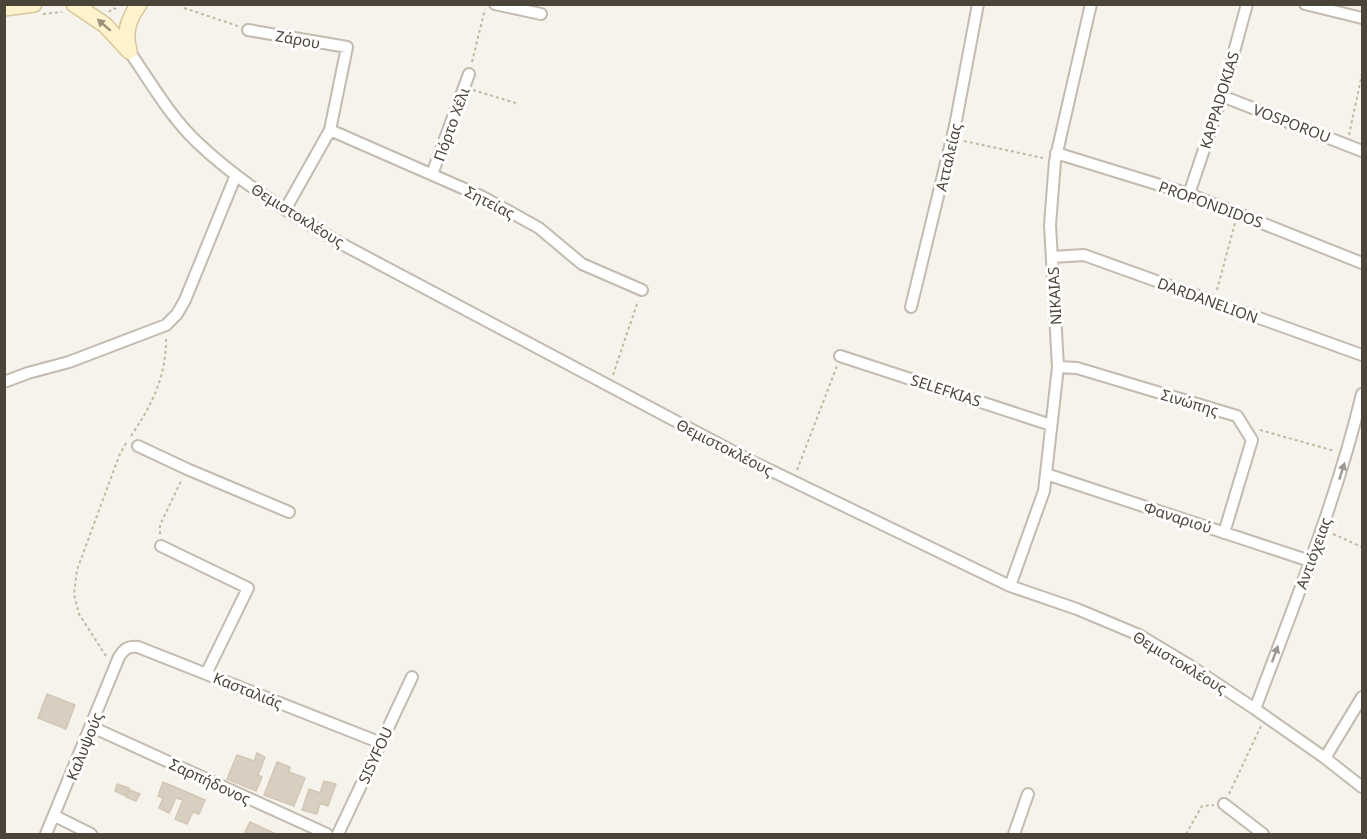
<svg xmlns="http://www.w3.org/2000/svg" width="1367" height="839" viewBox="0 0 1367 839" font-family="'Noto Sans',sans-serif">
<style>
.building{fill:#d8cfc1;stroke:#d3c7b4;stroke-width:1.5}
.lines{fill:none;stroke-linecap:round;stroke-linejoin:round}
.minor-casing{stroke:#c2bbae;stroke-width:14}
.secondary-casing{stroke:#d6c79b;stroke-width:18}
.path{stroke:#c4b79f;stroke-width:2;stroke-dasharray:3 3;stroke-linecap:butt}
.minor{stroke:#fff;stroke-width:10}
.secondary{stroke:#fff3cd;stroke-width:15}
.oneway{fill:#9c937c}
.oneway2{fill:#9c9892}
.labels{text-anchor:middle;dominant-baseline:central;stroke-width:6;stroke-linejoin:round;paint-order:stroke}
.street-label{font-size:15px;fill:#4b4439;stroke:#fff}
</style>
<rect width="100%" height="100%" fill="#f6f3ec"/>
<path class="building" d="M 47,694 L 75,705 L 66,729 L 38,718 Z
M 257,753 L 265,757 L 258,775 L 262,777 L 256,791 L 227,779 L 237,755 L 254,761 Z
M 277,762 L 290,767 L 289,772 L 305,778 L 294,806 L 264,795 Z
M 324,781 L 336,784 L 328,806 L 320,803 L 317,814 L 302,810 L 309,789 L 320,793 Z
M 163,782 L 205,800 L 199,814 L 193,812 L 187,824 L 175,819 L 183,800 L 176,798 L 169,813 L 159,808 L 163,798 L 158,796 Z
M 117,784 L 129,788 L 126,796 L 115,791 Z
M 130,790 L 140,794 L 136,801 L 126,797 Z
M 250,822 L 276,834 L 244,834 Z"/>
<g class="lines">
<g class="minor-casing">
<path id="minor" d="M 495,4 L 541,14
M 1305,4 L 1362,18
M 248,30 L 347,47 L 330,130 L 285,210
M 129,51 C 150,81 170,117 198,143 C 240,183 290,213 340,243 L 747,459 L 1010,586 L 1077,609 L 1139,635 L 1189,665 L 1255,709 L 1325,758 L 1362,787
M 1222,96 L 1362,151
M 330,130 L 483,197 L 539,228 L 582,264 L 642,290
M 1056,153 L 1189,194 L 1362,263
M 432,174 L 469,74
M 1189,194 L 1222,96 L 1247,4
M 1052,257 L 1084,255 L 1362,355
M 911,307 L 955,126 L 978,4
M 840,356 L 1051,425
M 1058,367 L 1077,368 L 1237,416 L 1252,440 L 1224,533
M 4,382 L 28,373 L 69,362 L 166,325 L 177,314 L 185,300 L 236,175
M 138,446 L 187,469 L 289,512
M 1046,474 L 1310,561
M 161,546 L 248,588 L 206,674
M 1010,586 L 1044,491 L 1058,367 L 1050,225 L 1055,161 L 1091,4
M 1255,709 C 1294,605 1336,502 1362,394
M 92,727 L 327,834
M 1325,758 L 1362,697
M 1224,804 L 1263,834
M 55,816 L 91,834
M 46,834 L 119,657 C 124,649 128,646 138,647 L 381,743
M 338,834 L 412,677
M 1014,834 L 1028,794"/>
</g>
<g class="secondary-casing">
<path id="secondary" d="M 74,4 L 105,25 L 129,51
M 4,8 L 34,4
M 129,51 C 124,32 128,20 139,4"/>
</g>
<path class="path" d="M 184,8 L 238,26
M 109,12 L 113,8 L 119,10
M 43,14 L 62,12
M 472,62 L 485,9
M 473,90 L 519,104
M 1349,135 L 1362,74
M 964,141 L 1043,158
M 1217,290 L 1235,223
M 613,375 L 638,301
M 1260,430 L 1335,451
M 131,436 C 152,405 167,375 166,336
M 797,470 L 837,366
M 160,534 L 160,525 L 182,479
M 1333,534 L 1362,547
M 106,656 L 79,614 L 74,594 L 77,570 L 119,456 L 126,443
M 1229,794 L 1261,726
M 1186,834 L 1202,806 L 1214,805"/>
<use href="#minor" class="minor"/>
<use href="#secondary" class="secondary"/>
</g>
<defs><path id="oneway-solid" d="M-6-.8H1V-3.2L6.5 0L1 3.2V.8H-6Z" transform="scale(1.5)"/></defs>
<use class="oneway" href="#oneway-solid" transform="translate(104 25) rotate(-139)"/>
<g class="oneway2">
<use href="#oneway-solid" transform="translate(1342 471) rotate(-72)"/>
<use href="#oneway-solid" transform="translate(1275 654) rotate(-70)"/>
</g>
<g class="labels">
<g class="street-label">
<text transform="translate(298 39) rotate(10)">Ζάρου</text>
<text transform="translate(1219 100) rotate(-73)">KAPPADOKIAS</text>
<text transform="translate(1292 123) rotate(21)">VOSPOROU</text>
<text transform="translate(451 124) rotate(-70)">Πόρτο Χέλι</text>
<text transform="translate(948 157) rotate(-77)">Ατταλείας</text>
<text transform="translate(490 202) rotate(27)">Σητείας</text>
<text transform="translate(1211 204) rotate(20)">PROPONDIDOS</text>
<text transform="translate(298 215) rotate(32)">Θεμιστοκλέους</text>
<text transform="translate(1054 296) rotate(-93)">NIKAIAS</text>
<text transform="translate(1208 300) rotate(20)">DARDANELION</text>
<text transform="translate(946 390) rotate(18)">SELEFKIAS</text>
<text transform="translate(1190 402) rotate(17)">Σινώπης</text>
<text transform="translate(725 447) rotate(27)">Θεμιστοκλέους</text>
<text transform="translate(1178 517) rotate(18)">Φαναριού</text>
<text transform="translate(1313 553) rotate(-70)">Αντιόχειας</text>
<text transform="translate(1180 662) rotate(31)">Θεμιστοκλέους</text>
<text transform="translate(248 690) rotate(22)">Κασταλιάς</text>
<text transform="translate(84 746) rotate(-68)">Καλυψούς</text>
<text transform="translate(375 755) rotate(-65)">SISYFOU</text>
<text transform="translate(210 781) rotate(25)">Σαρπήδονος</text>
</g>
</g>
<rect width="1367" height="839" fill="none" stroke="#4b4439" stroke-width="12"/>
</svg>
